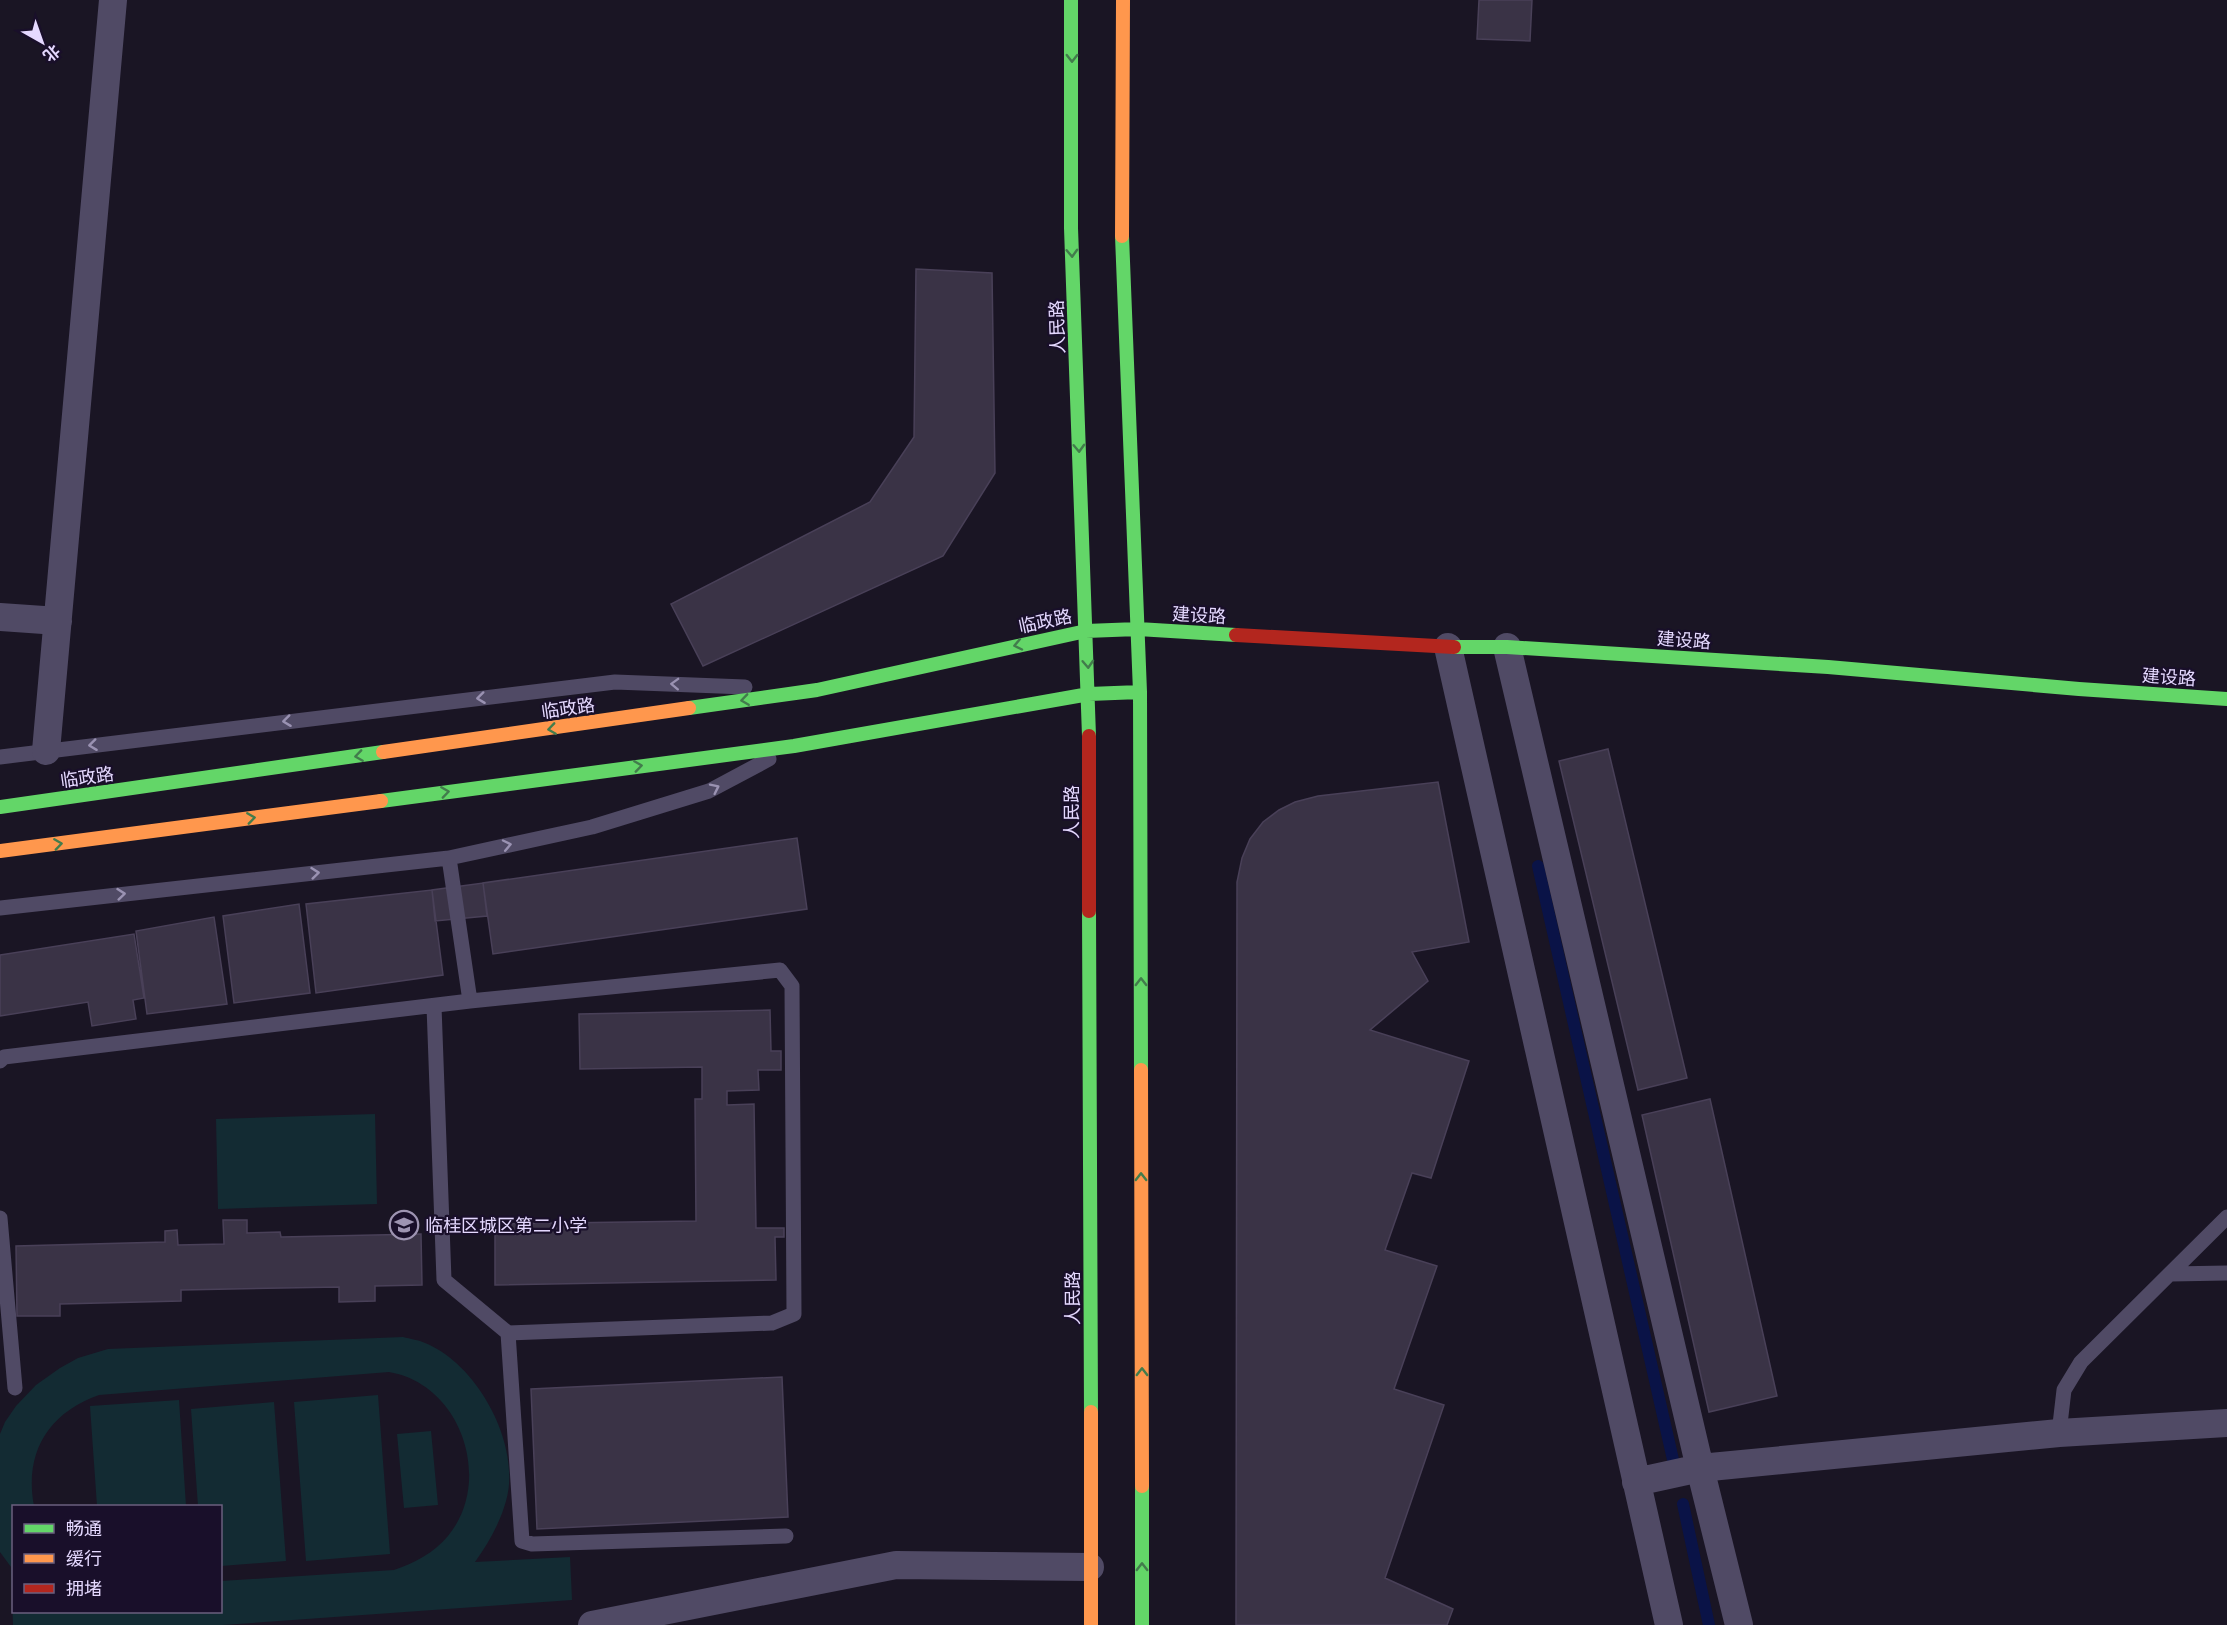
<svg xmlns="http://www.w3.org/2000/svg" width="2227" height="1625" viewBox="0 0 2227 1625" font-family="'DejaVu Sans','Noto Sans SC',sans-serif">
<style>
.green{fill:#132b33;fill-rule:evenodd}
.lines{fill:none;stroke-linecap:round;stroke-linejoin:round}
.stream{stroke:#0a1347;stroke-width:12}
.building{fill:#3a3346;stroke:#494058;stroke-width:1.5}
.lane{stroke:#504a65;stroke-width:15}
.street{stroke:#504a65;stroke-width:28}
.fast{stroke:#63d668;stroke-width:14}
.slow{stroke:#ff974d;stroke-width:14}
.jam{stroke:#b3261e;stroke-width:14}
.oneway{stroke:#427c4c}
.oneway2{stroke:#9a92b2}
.labels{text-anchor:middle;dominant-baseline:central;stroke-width:4.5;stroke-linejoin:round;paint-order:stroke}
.street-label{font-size:18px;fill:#e5d9ff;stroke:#190f2a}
.poi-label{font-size:18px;fill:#e5d9ff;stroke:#190f2a;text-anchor:start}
</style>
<rect width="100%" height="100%" fill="#1a1524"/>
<path class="green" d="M 375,1114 L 377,1204 L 218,1209 L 216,1119 Z
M 403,1337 C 410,1339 419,1340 425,1343 C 478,1364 522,1446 506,1501 C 500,1523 488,1544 475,1562 L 570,1557 L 572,1600 L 223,1625 L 13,1625 L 11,1567 L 0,1552 L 0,1434 L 5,1422 L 16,1406 L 36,1385 L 60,1368 L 78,1358 L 108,1349 ZM 389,1372 C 461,1384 494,1480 448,1536 C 434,1553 414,1563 394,1570 L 221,1581 L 220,1612 L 14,1612 L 14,1506 L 34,1506 C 24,1453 48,1413 99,1395 Z
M 378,1395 L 390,1554 L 306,1561 L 294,1402 Z
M 179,1400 L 186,1506 L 97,1506 L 90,1406 Z
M 274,1402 L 286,1561 L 221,1566 L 220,1506 L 198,1506 L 191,1409 Z
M 431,1431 L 438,1505 L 404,1508 L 397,1434 Z"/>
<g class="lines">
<path class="stream" d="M 1538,866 L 1674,1464
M 1683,1504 L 1709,1625"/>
</g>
<path class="building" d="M 1479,0 L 1532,0 L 1530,41 L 1477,39 Z
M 916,269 L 992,273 L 995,473 L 943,556 L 703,666 L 671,604 L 870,502 L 914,437 Z
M 1608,749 L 1687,1078 L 1638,1090 L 1559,761 Z
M 1438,782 L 1469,942 L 1412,952 L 1428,981 L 1370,1030 L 1469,1061 L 1431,1178 L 1412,1173 L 1385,1250 L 1437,1266 L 1394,1389 L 1444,1405 L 1385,1578 L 1453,1609 L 1447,1625 L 1236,1625 L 1237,882 L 1242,858 L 1250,839 L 1263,822 L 1279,810 L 1295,802 L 1318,796 Z
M 797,838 L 807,909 L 493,954 L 483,883 Z
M 483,883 L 487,916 L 435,921 L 432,890 Z
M 432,890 L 443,975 L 316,993 L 306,904 Z
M 299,904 L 310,993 L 234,1003 L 223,916 Z
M 214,917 L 227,1004 L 147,1014 L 136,931 Z
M 134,934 L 144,998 L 133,1000 L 136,1019 L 92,1026 L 88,1002 L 0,1016 L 0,955 Z
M 770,1010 L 771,1051 L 781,1051 L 781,1070 L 758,1070 L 759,1090 L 727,1091 L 727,1105 L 754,1104 L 756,1228 L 784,1228 L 784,1237 L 775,1237 L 776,1280 L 495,1285 L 495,1224 L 696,1221 L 695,1099 L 702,1099 L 702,1067 L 580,1069 L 579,1014 Z
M 1710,1099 L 1777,1396 L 1709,1412 L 1642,1115 Z
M 223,1220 L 247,1220 L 247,1233 L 280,1232 L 281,1237 L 421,1234 L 422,1285 L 375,1286 L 375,1301 L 339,1302 L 339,1287 L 181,1290 L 181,1301 L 60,1304 L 60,1316 L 17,1316 L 16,1246 L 165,1242 L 165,1231 L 177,1230 L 178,1245 L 224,1244 Z
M 782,1377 L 788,1517 L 537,1529 L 531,1389 Z"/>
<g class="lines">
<path class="lane" d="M 0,757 L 615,682 L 745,687
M 0,908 L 449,858 L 592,827 L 709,791 L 769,759
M 434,1006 L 444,1280 L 508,1333 L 772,1323 L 794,1314 L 792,986 L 780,970 L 470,1001
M 0,1061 L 4,1057 L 470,1001 L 449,858
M 0,1218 L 15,1388
M 2171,1274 L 2227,1273
M 508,1333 L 522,1541 L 532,1544 L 786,1536
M 2059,1433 L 2064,1390 L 2081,1362 L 2227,1217"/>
<path class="street" d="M 0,617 L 58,621
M 1448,647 L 1669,1625
M 1507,647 L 1700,1468 L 1739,1625
M 46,751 L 113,0
M 1636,1482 L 1700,1468 L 2059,1433 L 2227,1423
M 592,1625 L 896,1565 L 1090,1567"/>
<path class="fast" d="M 1071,0 L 1071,228 L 1089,736
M 1122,236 L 1140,692 L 1141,1070
M 1454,647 L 1507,647 L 1828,667 L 2079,689 L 2227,699
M 689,708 L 817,690 L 1086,631 L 1138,629 L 1236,635
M 381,801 L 794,746 L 1089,694 L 1140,692
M 0,807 L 383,752
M 1089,911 L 1091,1412
M 1142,1486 L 1142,1625"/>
<path class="slow" d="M 1122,236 L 1123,0
M 383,752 L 689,708
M 0,851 L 381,801
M 1141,1070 L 1142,1486
M 1091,1412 L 1091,1625"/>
<path class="jam" d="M 1236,635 L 1454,647
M 1089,736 L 1089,911"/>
</g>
<defs><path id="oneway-chevron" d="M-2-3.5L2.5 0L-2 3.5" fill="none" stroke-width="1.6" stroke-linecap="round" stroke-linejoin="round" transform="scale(1.5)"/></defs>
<g class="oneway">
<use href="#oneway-chevron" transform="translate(1072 58) rotate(90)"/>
<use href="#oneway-chevron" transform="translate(1072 253) rotate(88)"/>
<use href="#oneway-chevron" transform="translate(1079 448) rotate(88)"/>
<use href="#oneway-chevron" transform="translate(1018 645) rotate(168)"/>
<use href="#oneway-chevron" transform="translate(1088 664) rotate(87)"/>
<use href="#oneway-chevron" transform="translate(745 700) rotate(172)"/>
<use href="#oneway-chevron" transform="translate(552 729) rotate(172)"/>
<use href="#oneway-chevron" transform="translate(359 756) rotate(172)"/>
<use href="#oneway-chevron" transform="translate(638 766) rotate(-8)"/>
<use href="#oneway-chevron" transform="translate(445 792) rotate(-8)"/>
<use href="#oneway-chevron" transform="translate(251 818) rotate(-8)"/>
<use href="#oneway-chevron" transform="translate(58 844) rotate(-8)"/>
<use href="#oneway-chevron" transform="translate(1141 982) rotate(-90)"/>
<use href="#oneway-chevron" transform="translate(1141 1177) rotate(-90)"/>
<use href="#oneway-chevron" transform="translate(1142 1372) rotate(-90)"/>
<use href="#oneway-chevron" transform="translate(1142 1567) rotate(-90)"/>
</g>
<g class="oneway2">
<use href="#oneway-chevron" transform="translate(675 684) rotate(-178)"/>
<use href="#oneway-chevron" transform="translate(481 698) rotate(173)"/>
<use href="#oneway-chevron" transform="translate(287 721) rotate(173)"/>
<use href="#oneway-chevron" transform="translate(93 745) rotate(173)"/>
<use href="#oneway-chevron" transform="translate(715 788) rotate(-26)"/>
<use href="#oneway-chevron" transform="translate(507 845) rotate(-12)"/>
<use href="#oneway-chevron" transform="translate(315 873) rotate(-6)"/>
<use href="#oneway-chevron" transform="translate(121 894) rotate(-6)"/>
</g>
<defs>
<g id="school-ring" transform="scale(1.5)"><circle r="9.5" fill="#190f2a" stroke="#9e94b2" stroke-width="1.5"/><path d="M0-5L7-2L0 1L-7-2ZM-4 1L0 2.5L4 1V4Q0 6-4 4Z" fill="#9e94b2"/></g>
</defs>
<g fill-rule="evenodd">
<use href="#school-ring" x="404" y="1225"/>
</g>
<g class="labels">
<g class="street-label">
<text transform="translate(1057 327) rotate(-92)">人民路</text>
<text transform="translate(1199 615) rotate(3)">建设路</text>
<text transform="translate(1045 621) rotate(-12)">临政路</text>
<text transform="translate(1684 640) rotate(4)">建设路</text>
<text transform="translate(2169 677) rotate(4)">建设路</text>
<text transform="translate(568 708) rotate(-8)">临政路</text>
<text transform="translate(87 777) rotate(-8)">临政路</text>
<text transform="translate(1071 812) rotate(-90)">人民路</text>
<text transform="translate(1072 1298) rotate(-90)">人民路</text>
</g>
<g class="poi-label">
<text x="425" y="1225">临桂区城区第二小学</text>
</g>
</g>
<rect x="12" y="1505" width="210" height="108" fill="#190f2a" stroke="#6b607f" stroke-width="1.5"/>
<rect x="24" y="1524" width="30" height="9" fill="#63d668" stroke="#6b607f" stroke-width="1.5"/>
<text x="66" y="1535" font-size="18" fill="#e5d9ff">畅通</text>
<rect x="24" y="1554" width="30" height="9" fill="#ff974d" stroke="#6b607f" stroke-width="1.5"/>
<text x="66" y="1565" font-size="18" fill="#e5d9ff">缓行</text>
<rect x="24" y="1584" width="30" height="9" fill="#b3261e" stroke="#6b607f" stroke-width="1.5"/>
<text x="66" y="1595" font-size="18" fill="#e5d9ff">拥堵</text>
<g transform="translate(42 42) rotate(140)" stroke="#190f2a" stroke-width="4.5" paint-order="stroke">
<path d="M0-4.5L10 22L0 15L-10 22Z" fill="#e5d9ff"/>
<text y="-9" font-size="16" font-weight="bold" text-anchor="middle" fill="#e5d9ff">北</text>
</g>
</svg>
